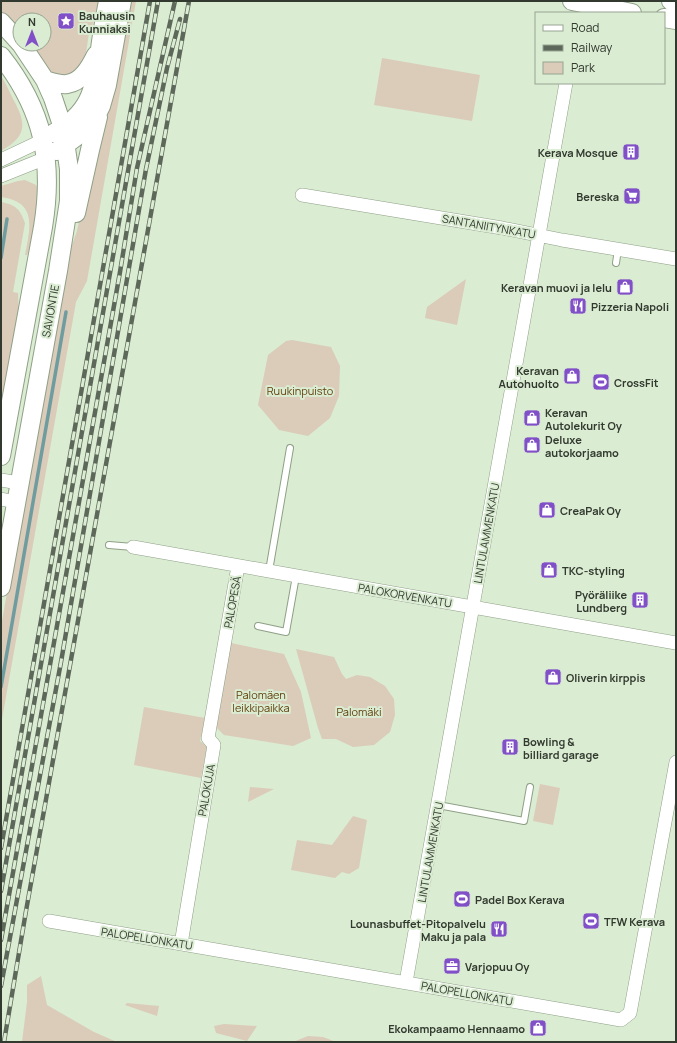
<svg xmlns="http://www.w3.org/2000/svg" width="677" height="1043" viewBox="0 0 677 1043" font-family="Manrope,sans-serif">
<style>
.green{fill:#dbcbb9}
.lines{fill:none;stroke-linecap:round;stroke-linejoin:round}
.stream{stroke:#6f9c9f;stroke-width:3.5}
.lane-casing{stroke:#8fa087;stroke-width:8}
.street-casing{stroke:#8fa087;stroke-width:14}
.secondary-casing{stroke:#8fa087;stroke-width:20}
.lane{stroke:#fff;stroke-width:6}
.street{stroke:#fff;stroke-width:13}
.secondary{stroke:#fff;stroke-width:18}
.rail-casing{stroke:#5e685a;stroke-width:4.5}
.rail{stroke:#daecd2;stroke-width:3;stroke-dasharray:9;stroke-linecap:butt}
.labels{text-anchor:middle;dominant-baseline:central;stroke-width:4;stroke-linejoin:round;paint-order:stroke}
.poi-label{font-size:11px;font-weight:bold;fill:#32392f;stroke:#daecd2;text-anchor:start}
.street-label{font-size:11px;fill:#32392f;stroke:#daecd2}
.park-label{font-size:11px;fill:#63400e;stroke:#daecd2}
</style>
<rect width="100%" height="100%" fill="#daecd2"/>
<path class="green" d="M 1,1 L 102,1 L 89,33 L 85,59 L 82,68 L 64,79 L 51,74 L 29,44 L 44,44 L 44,20 L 20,20 L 20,33 L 1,13 Z
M 126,1 L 136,1 L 87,281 L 76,302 L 1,725 L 1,627 L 64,267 L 77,231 Z
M 382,58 L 480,75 L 472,121 L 374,105 Z
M 1,76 C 6,83 9,91 13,99 C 27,124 27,136 1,151 Z
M 25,180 L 36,185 L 40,195 L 35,232 L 27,255 L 25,255 C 30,228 38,202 1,197 L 1,186 L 18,181 Z
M 1,202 C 16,205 20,209 25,223 L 13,292 L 18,293 L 19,320 L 1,418 Z
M 466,279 L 457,325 L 425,318 L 427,307 Z
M 292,340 L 331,347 L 340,366 L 339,396 L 330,418 L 308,436 L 279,430 L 258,405 L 268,355 L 286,341 Z
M 231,643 L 284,654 L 301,692 L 311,738 L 293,746 L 224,735 L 215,726 Z
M 296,649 L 334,657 L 342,674 L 346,679 L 357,675 L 370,677 L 385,686 L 394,699 L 395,715 L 390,732 L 374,745 L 353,747 L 336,739 L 322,739 L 318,728 Z
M 144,707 L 205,718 L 200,741 L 207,747 L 201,778 L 134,765 Z
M 540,784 L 560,788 L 553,825 L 533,821 Z
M 250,787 L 274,789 L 248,802 Z
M 353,816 L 367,820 L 359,868 L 349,874 L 342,872 L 335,878 L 291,870 L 297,840 L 332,845 Z
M 41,976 L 47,1005 L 94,1032 L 117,1042 L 22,1042 L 27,1002 L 27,985 Z
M 127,1003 L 159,1006 L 157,1016 L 125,1005 Z
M 224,1024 L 257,1026 L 247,1041 L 216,1033 L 214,1026 Z
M 308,1036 L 323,1037 L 336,1042 L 293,1042 Z"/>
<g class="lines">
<path class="stream" d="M 1,258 L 7,219
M 1,687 L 66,312"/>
<g class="lane-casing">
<path id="lane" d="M 616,263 L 618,249
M 109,545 L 133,547
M 269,571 L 290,448
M 258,626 L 286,632 L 296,576
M 438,805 L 524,821 L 530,787"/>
</g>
<g class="street-casing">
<path id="street" d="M 1,160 L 43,140
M 1,176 L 46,158
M 302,195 L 502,228 L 562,240 L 676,259
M 1,480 L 19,483
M 1,499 L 16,502
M 133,547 L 676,643
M 49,921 L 621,1020 L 630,1013 L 676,762
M 181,944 L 214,745 L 208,738 L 238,566
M 406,982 C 459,682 513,383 566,83"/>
</g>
<g class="secondary-casing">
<path id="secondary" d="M 572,1 L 632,13
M 671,1 L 676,2
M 664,18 L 676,20
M 1,22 L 20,43
M 1,56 C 43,109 54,161 43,227 L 1,456
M 45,80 C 52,82 60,85 67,84 C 82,82 90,67 96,55
M 54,133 C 92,112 94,89 100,49 C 102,33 105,17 108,1
M 57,151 L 84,131 L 94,120 L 101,106 L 107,85 L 122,1
M 76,213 L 90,150 L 98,117
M 1,587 L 58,271 L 69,201 L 69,169 L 63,128 L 53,98 L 45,80 L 21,44"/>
</g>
<use href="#lane" class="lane"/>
<use href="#street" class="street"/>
<use href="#secondary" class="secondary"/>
<g class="rail-casing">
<path id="rail" d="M 1,848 L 150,1
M 1,891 L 158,1
M 1,940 L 120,272 L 137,168 L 175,1
M 1,986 L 61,662 L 146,169 L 167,68 L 180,19
M 4,1042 L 26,911 L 189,1"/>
</g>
<use href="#rail" class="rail"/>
</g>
<defs>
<g id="sight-square" transform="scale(0.9)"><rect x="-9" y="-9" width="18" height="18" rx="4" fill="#814fc7" stroke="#daecd2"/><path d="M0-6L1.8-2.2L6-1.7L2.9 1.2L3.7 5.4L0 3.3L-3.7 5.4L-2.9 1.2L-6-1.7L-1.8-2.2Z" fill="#fff"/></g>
<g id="building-square" transform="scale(0.9)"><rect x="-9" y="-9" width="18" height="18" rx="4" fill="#814fc7" stroke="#daecd2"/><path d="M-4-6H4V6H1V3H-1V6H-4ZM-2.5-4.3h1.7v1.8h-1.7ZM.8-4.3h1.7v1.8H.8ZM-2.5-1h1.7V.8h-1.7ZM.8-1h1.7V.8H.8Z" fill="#fff"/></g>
<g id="supermarket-square" transform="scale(0.9)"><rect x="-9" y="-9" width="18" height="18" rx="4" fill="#814fc7" stroke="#daecd2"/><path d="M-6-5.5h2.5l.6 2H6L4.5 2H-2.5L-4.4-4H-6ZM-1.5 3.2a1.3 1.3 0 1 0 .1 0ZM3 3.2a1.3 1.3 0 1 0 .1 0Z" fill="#fff"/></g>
<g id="shop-square" transform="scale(0.9)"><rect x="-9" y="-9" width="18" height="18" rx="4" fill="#814fc7" stroke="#daecd2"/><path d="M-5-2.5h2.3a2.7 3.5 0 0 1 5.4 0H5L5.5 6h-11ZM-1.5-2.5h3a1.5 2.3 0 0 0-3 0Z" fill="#fff"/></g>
<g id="restaurant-square" transform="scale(0.9)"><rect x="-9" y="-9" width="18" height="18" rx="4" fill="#814fc7" stroke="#daecd2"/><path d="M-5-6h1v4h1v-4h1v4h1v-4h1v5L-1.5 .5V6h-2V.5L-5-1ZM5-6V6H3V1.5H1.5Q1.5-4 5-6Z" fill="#fff"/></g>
<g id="stadium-square" transform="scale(0.9)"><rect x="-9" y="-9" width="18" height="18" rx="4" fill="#814fc7" stroke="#daecd2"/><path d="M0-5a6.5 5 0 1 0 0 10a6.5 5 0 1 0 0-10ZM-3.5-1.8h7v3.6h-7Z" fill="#fff"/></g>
<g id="office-square" transform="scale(0.9)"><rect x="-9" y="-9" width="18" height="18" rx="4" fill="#814fc7" stroke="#daecd2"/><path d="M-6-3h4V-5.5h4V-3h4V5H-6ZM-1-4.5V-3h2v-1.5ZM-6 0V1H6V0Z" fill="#fff"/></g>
</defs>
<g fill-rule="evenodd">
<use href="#sight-square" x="66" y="21"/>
<use href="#building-square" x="631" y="152"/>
<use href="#supermarket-square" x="632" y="196"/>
<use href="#shop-square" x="625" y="287"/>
<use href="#restaurant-square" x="578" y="306"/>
<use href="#shop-square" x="572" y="376"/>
<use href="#stadium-square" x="601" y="382"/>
<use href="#shop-square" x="532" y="418"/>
<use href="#shop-square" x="532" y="445"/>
<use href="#shop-square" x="547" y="510"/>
<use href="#shop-square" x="549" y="570"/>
<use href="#building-square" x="640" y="600"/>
<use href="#shop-square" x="553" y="677"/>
<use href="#building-square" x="510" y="747"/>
<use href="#stadium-square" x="462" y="899"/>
<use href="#stadium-square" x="591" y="921"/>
<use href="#restaurant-square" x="499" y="929"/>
<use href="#office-square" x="452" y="966"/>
<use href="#shop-square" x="538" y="1028"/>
</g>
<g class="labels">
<g class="poi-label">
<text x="79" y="15">Bauhausin<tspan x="79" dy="13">Kunniaksi</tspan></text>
<text x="618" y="152" text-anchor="end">Kerava Mosque</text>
<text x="619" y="196" text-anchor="end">Bereska</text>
<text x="612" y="287" text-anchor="end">Keravan muovi ja lelu</text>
<text x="591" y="306">Pizzeria Napoli</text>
<text x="559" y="370" text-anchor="end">Keravan<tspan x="559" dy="13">Autohuolto</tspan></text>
<text x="614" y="382">CrossFit</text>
<text x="545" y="412">Keravan<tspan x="545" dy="13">Autolekurit Oy</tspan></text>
<text x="545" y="439">Deluxe<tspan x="545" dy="13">autokorjaamo</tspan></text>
<text x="560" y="510">CreaPak Oy</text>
<text x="562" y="570">TKC-styling</text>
<text x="627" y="594" text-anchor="end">Pyöräliike<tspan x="627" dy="13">Lundberg</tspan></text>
<text x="566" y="677">Oliverin kirppis</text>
<text x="523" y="741">Bowling &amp;<tspan x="523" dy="13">billiard garage</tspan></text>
<text x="475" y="899">Padel Box Kerava</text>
<text x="604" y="921">TFW Kerava</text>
<text x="486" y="923" text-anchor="end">Lounasbuffet-Pitopalvelu<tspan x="486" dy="13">Maku ja pala</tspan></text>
<text x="465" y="966">Varjopuu Oy</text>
<text x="525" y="1028" text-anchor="end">Ekokampaamo Hennaamo</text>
</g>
<g class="street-label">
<text transform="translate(489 226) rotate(10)">SANTANIITYNKATU</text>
<text transform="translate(50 311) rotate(-80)">SAVIONTIE</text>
<text transform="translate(486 533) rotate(-80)">LINTULAMMENKATU</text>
<text transform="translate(405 595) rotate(10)">PALOKORVENKATU</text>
<text transform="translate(232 602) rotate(-80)">PALOPESÄ</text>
<text transform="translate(206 790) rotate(-80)">PALOKUJA</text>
<text transform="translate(430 852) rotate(-80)">LINTULAMMENKATU</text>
<text transform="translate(147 938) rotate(9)">PALOPELLONKATU</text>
<text transform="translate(467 993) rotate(10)">PALOPELLONKATU</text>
</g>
<g class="park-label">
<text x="300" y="390">Ruukinpuisto</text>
<text x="261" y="694">Palomäen<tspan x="261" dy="13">leikkipaikka</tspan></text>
<text x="359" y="711">Palomäki</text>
</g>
</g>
<rect width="677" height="1043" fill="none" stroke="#32392f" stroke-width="4"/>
<rect x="535" y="12" width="130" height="72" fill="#daecd2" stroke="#97a491"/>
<rect x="543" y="25" width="20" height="6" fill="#ffffff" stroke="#97a491"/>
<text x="571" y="32" font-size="12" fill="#32392f">Road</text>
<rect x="543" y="45" width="20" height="6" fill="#5e685a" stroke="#97a491"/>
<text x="571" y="52" font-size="12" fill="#32392f">Railway</text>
<rect x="543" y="62" width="20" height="12" fill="#dbcbb9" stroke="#97a491"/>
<text x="571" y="72" font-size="12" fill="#32392f">Park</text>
<g transform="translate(32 32)"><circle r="19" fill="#daecd2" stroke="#97a491"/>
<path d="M0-3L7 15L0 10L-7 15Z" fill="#814fc7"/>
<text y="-6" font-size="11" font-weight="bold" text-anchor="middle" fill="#32392f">N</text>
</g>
</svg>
